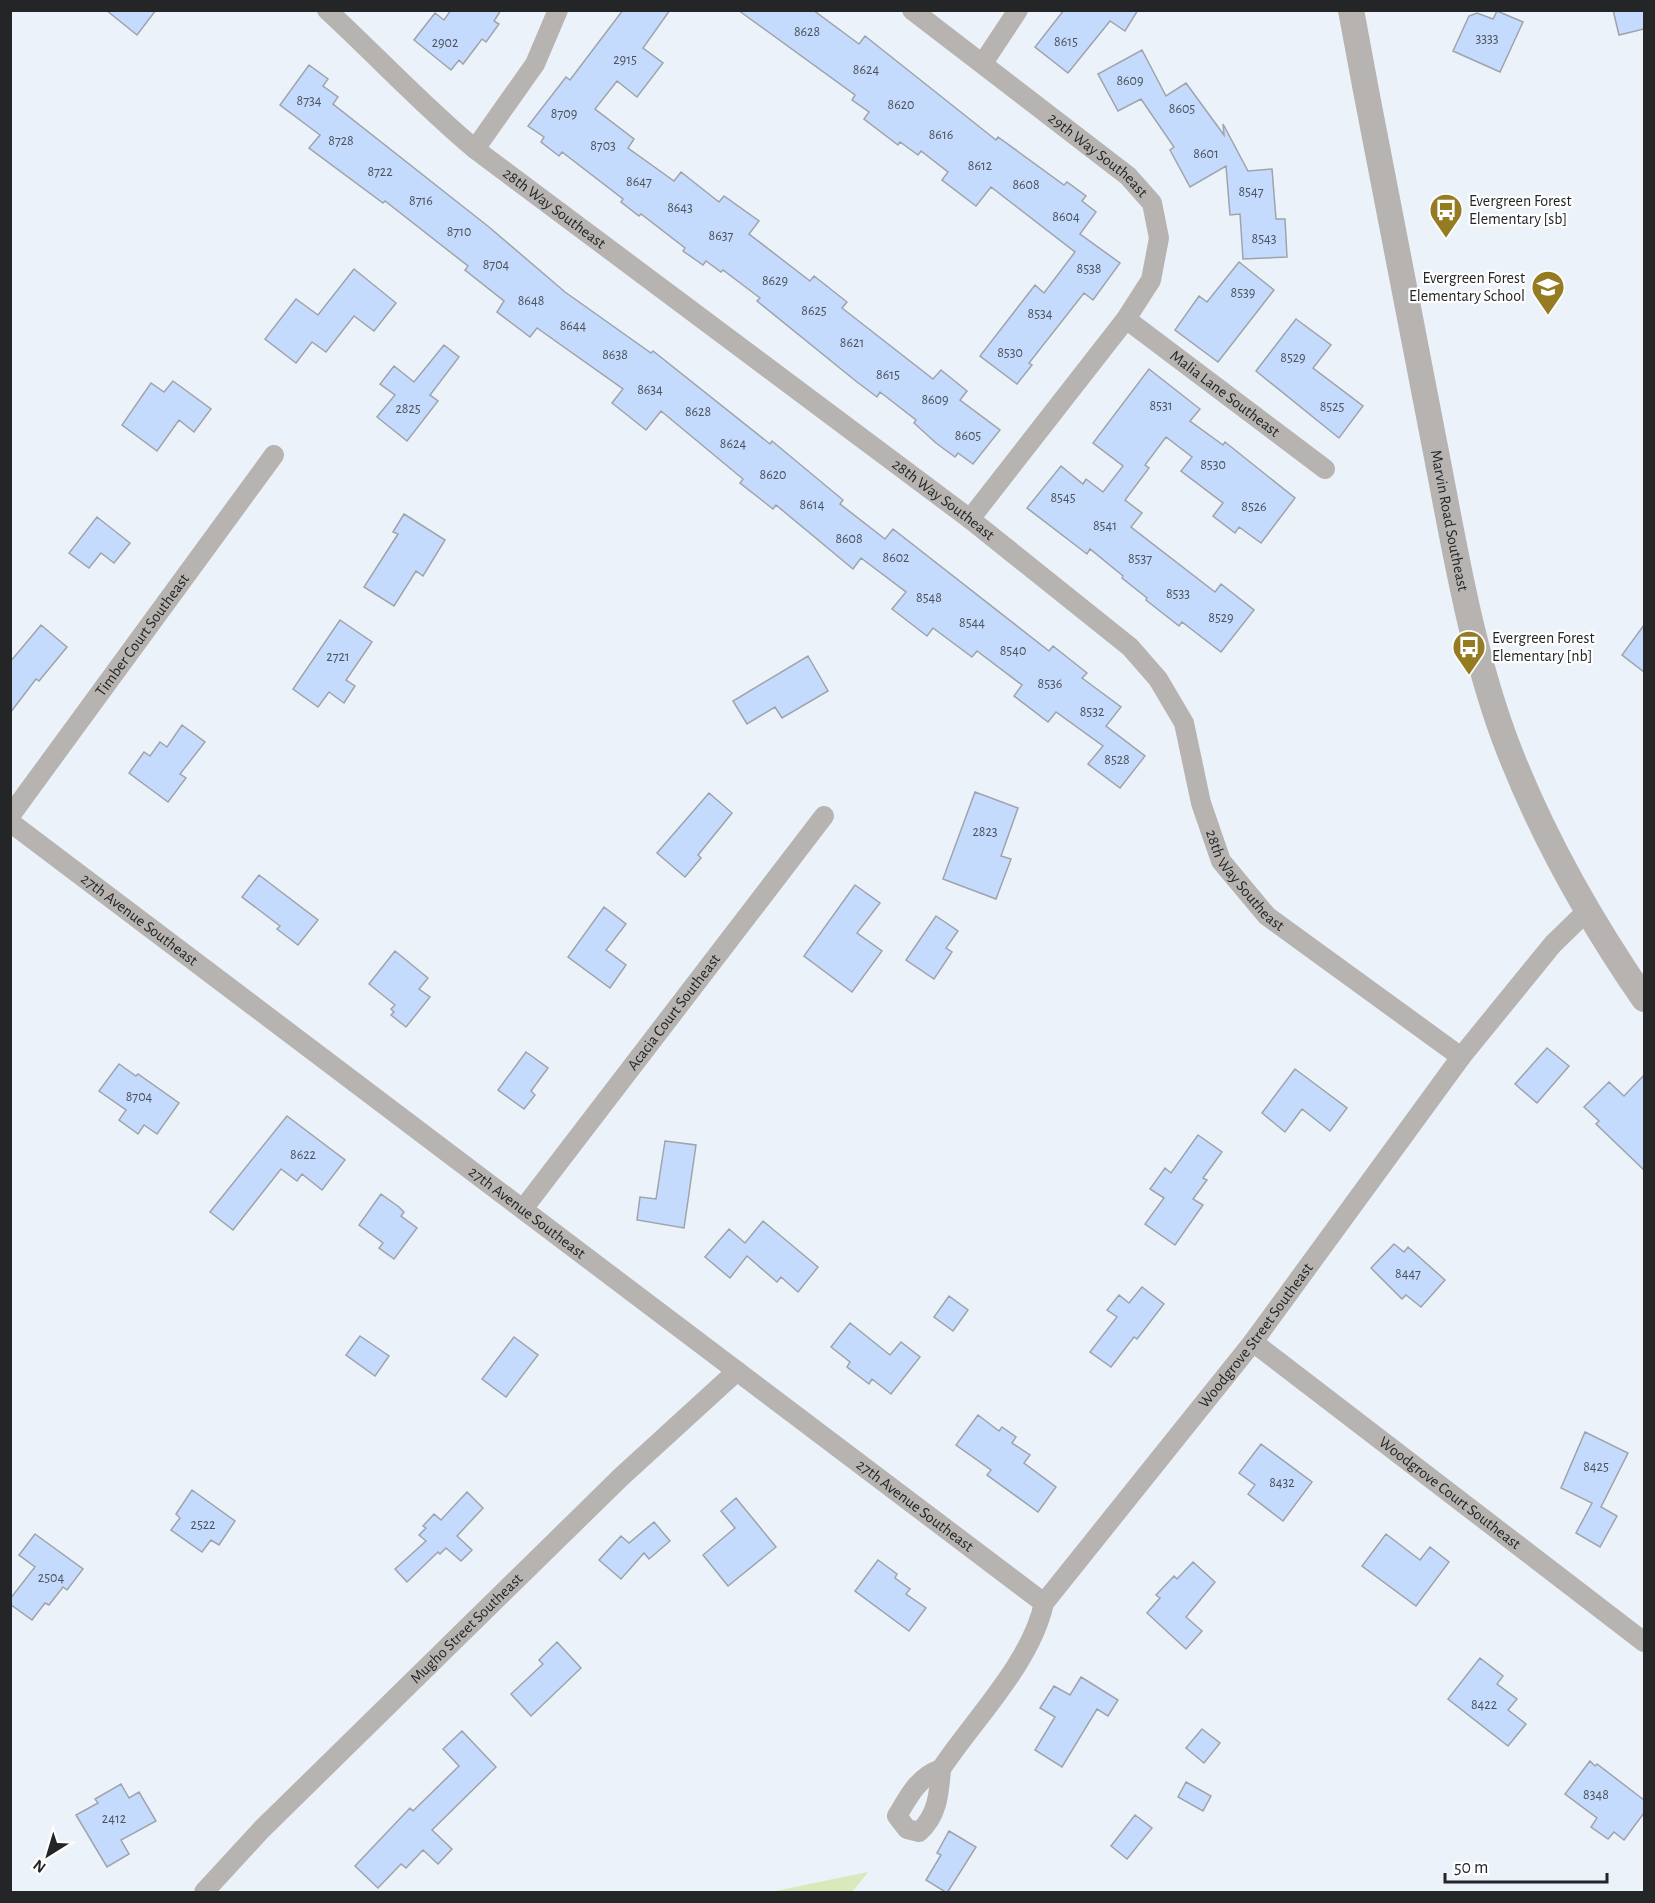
<svg xmlns="http://www.w3.org/2000/svg" width="1655" height="1903" viewBox="0 0 1655 1903" font-family="'Alegreya Sans',sans-serif">
<style>
.green{fill:#dae8bb}
.building{fill:#c5dbfd;stroke:#9fa3ab;stroke-width:1.5}
.lines{fill:none;stroke-linecap:round;stroke-linejoin:round}
.minor{stroke:#b6b3b0;stroke-width:20}
.tertiary{stroke:#b6b3b0;stroke-width:26}
.labels{text-anchor:middle;dominant-baseline:central;stroke-width:4.5;stroke-linejoin:round;paint-order:stroke}
.number-label{font-size:14px;fill:#4c525c}
.street-label{font-size:16px;fill:#232527;stroke:#fefefe}
.poi-label{font-size:16px;fill:#232527;stroke:#fefefe;text-anchor:start}
</style>
<rect width="100%" height="100%" fill="#ecf2f9"/>
<path class="green" d="M 868,1872 L 852,1892 L 770,1892 Z"/>
<path class="building" d="M 106,10 L 156,10 L 137,35 Z
M 451,10 L 501,10 L 494,21 L 499,24 L 486,42 L 482,39 L 463,64 L 459,60 L 451,70 L 414,40 L 435,13 L 444,20 Z
M 623,10 L 670,10 L 643,48 L 663,63 L 637,97 L 617,81 L 595,109 L 634,139 L 628,148 L 674,181 L 681,172 L 719,202 L 724,196 L 759,221 L 749,234 L 810,281 L 814,276 L 847,302 L 842,308 L 933,379 L 941,370 L 967,391 L 960,400 L 1000,430 L 973,464 L 958,453 L 955,457 L 936,443 L 914,423 L 916,420 L 880,392 L 877,397 L 857,382 L 757,301 L 760,298 L 723,270 L 721,272 L 706,261 L 703,265 L 683,251 L 685,248 L 641,214 L 639,216 L 621,202 L 623,199 L 562,152 L 559,156 L 541,142 L 544,137 L 528,126 L 566,77 L 570,80 Z
M 738,10 L 813,10 L 859,44 L 865,36 L 996,140 L 998,137 L 1064,185 L 1067,182 L 1086,196 L 1082,201 L 1096,212 L 1080,234 L 1120,263 L 1093,300 L 1084,293 L 1029,363 L 1032,365 L 1017,384 L 980,356 L 1035,285 L 1044,293 L 1075,252 L 991,187 L 976,206 L 942,180 L 948,172 L 921,151 L 918,155 L 900,142 L 898,145 L 864,119 L 869,112 L 852,100 L 855,95 Z
M 1064,10 L 1138,10 L 1125,31 L 1110,21 L 1068,73 L 1035,47 Z
M 1613,10 L 1644,10 L 1644,29 L 1619,35 Z
M 1497,11 L 1523,22 L 1500,72 L 1453,51 L 1469,16 L 1477,13 L 1493,19 Z
M 1142,50 L 1166,96 L 1186,83 L 1224,135 L 1223,124 L 1248,171 L 1272,169 L 1276,219 L 1285,219 L 1287,257 L 1243,259 L 1240,214 L 1230,215 L 1226,166 L 1190,187 L 1170,150 L 1174,147 L 1141,99 L 1118,111 L 1098,74 Z
M 309,65 L 328,79 L 323,86 L 338,97 L 333,104 L 489,227 L 565,292 L 651,353 L 653,351 L 770,444 L 772,441 L 843,500 L 840,504 L 885,539 L 893,529 L 1049,651 L 1053,646 L 1087,673 L 1082,678 L 1121,707 L 1106,726 L 1145,756 L 1120,788 L 1088,764 L 1103,746 L 1056,712 L 1048,722 L 1014,696 L 1022,685 L 977,651 L 972,657 L 933,628 L 927,636 L 892,609 L 906,592 L 861,558 L 853,569 L 776,505 L 773,509 L 740,483 L 743,479 L 661,411 L 646,430 L 612,403 L 623,389 L 537,328 L 530,337 L 497,312 L 504,301 L 465,270 L 468,266 L 385,201 L 383,203 L 309,148 L 320,135 L 280,105 Z
M 1239,262 L 1274,290 L 1218,362 L 1175,330 L 1199,296 L 1207,302 Z
M 354,269 L 396,303 L 374,331 L 354,316 L 326,352 L 312,342 L 296,363 L 265,339 L 296,299 L 318,315 Z
M 1296,319 L 1331,345 L 1313,368 L 1363,406 L 1339,438 L 1256,371 Z
M 444,345 L 459,357 L 430,395 L 438,401 L 407,441 L 377,417 L 395,395 L 380,384 L 394,366 L 414,382 Z
M 1149,369 L 1200,409 L 1190,421 L 1223,445 L 1225,442 L 1295,498 L 1261,543 L 1239,527 L 1235,533 L 1213,516 L 1223,503 L 1181,471 L 1192,457 L 1166,437 L 1145,465 L 1149,468 L 1125,500 L 1142,513 L 1131,527 L 1215,592 L 1221,584 L 1254,610 L 1221,652 L 1182,622 L 1179,626 L 1146,600 L 1147,598 L 1122,578 L 1123,576 L 1090,549 L 1087,554 L 1027,508 L 1061,466 L 1083,484 L 1086,479 L 1103,492 L 1123,466 L 1093,443 Z
M 173,381 L 211,409 L 194,432 L 179,420 L 157,451 L 122,425 L 151,383 L 164,392 Z
M 404,514 L 445,540 L 423,576 L 416,571 L 394,606 L 364,587 L 398,534 L 393,532 Z
M 97,517 L 130,543 L 114,563 L 101,553 L 89,568 L 69,553 Z
M 340,620 L 372,642 L 346,680 L 355,686 L 344,703 L 329,692 L 318,707 L 293,689 Z
M 41,625 L 67,647 L 39,681 L 36,679 L 10,713 L 10,662 Z
M 1644,625 L 1644,672 L 1622,655 Z
M 808,656 L 828,691 L 782,718 L 775,707 L 747,724 L 733,701 Z
M 182,725 L 205,742 L 180,774 L 186,778 L 168,802 L 129,773 L 144,752 L 150,756 L 160,742 L 167,747 Z
M 975,792 L 1018,808 L 1001,856 L 1011,859 L 996,899 L 943,879 Z
M 709,793 L 732,813 L 698,855 L 701,858 L 685,877 L 657,853 Z
M 259,875 L 318,920 L 298,945 L 277,929 L 280,926 L 242,897 Z
M 855,885 L 880,903 L 857,933 L 882,951 L 852,992 L 804,956 Z
M 604,907 L 626,924 L 606,950 L 626,965 L 610,988 L 568,957 Z
M 936,916 L 958,931 L 946,948 L 952,952 L 934,979 L 906,960 Z
M 395,951 L 428,978 L 419,989 L 430,997 L 406,1027 L 391,1015 L 394,1012 L 391,1009 L 395,1005 L 369,984 Z
M 1547,1048 L 1569,1066 L 1537,1103 L 1515,1084 Z
M 526,1052 L 548,1068 L 531,1091 L 535,1095 L 524,1109 L 498,1090 Z
M 119,1064 L 136,1076 L 138,1074 L 179,1103 L 157,1134 L 144,1125 L 138,1134 L 119,1120 L 126,1110 L 99,1091 Z
M 1295,1069 L 1347,1108 L 1330,1131 L 1302,1109 L 1285,1132 L 1262,1113 Z
M 1644,1075 L 1644,1170 L 1596,1124 L 1599,1121 L 1584,1107 L 1609,1082 L 1624,1096 Z
M 287,1116 L 345,1160 L 322,1190 L 302,1174 L 297,1181 L 281,1169 L 233,1230 L 210,1212 Z
M 1198,1135 L 1222,1152 L 1203,1178 L 1207,1180 L 1193,1199 L 1203,1205 L 1175,1245 L 1145,1224 L 1164,1198 L 1150,1189 L 1165,1168 L 1171,1173 Z
M 665,1141 L 696,1145 L 684,1228 L 637,1220 L 640,1197 L 656,1199 Z
M 381,1194 L 399,1207 L 404,1212 L 401,1216 L 417,1228 L 394,1259 L 379,1248 L 383,1243 L 359,1225 Z
M 763,1221 L 818,1267 L 798,1292 L 781,1277 L 777,1282 L 747,1256 L 730,1278 L 705,1257 L 729,1229 L 745,1243 Z
M 1394,1244 L 1404,1252 L 1408,1247 L 1445,1280 L 1421,1307 L 1406,1295 L 1402,1299 L 1371,1268 Z
M 1142,1287 L 1164,1304 L 1137,1339 L 1134,1337 L 1111,1367 L 1090,1352 L 1117,1317 L 1107,1310 L 1119,1295 L 1129,1303 Z
M 949,1296 L 968,1310 L 953,1331 L 934,1317 Z
M 850,1323 L 890,1355 L 901,1342 L 920,1357 L 891,1394 L 872,1379 L 869,1384 L 847,1367 L 850,1362 L 831,1347 Z
M 360,1336 L 389,1356 L 375,1376 L 346,1355 Z
M 514,1337 L 538,1355 L 506,1397 L 482,1379 Z
M 978,1415 L 999,1431 L 1002,1427 L 1016,1437 L 1012,1443 L 1030,1455 L 1024,1463 L 1056,1487 L 1038,1512 L 987,1475 L 991,1470 L 956,1445 Z
M 1585,1432 L 1628,1453 L 1601,1507 L 1617,1516 L 1600,1547 L 1576,1533 L 1592,1503 L 1561,1488 Z
M 1261,1444 L 1312,1482 L 1283,1521 L 1248,1494 L 1255,1485 L 1239,1473 Z
M 192,1490 L 235,1521 L 219,1545 L 211,1540 L 202,1552 L 171,1530 L 180,1518 L 176,1514 Z
M 467,1492 L 483,1508 L 457,1536 L 472,1550 L 461,1561 L 446,1548 L 440,1554 L 438,1552 L 407,1582 L 395,1569 L 426,1541 L 419,1535 L 426,1528 L 423,1526 L 434,1514 L 441,1520 Z
M 736,1498 L 776,1547 L 728,1586 L 703,1555 L 735,1528 L 721,1511 Z
M 654,1522 L 670,1541 L 649,1559 L 644,1553 L 621,1579 L 599,1560 L 621,1536 L 629,1543 Z
M 35,1534 L 83,1569 L 67,1590 L 63,1587 L 49,1605 L 45,1603 L 32,1620 L 10,1604 L 10,1599 L 35,1567 L 19,1555 Z
M 1386,1534 L 1420,1560 L 1430,1547 L 1449,1562 L 1416,1606 L 1362,1566 Z
M 878,1560 L 897,1574 L 895,1578 L 910,1589 L 906,1594 L 926,1608 L 909,1631 L 855,1591 Z
M 1193,1562 L 1215,1582 L 1186,1617 L 1202,1631 L 1186,1649 L 1147,1613 L 1160,1598 L 1156,1595 L 1174,1576 L 1177,1579 Z
M 557,1642 L 581,1668 L 531,1716 L 511,1694 L 543,1664 L 539,1660 Z
M 1480,1658 L 1503,1676 L 1497,1684 L 1517,1699 L 1508,1710 L 1526,1724 L 1508,1746 L 1448,1699 Z
M 1081,1677 L 1118,1700 L 1108,1716 L 1097,1709 L 1062,1767 L 1035,1750 L 1055,1717 L 1040,1708 L 1054,1686 L 1070,1695 Z
M 1202,1729 L 1220,1743 L 1204,1763 L 1186,1748 Z
M 462,1731 L 496,1767 L 432,1830 L 452,1849 L 438,1864 L 423,1850 L 406,1868 L 401,1864 L 378,1888 L 355,1866 L 410,1808 L 413,1811 L 459,1766 L 443,1749 Z
M 1590,1761 L 1595,1766 L 1597,1764 L 1644,1800 L 1644,1813 L 1624,1840 L 1614,1832 L 1608,1839 L 1591,1827 L 1597,1818 L 1565,1794 Z
M 1186,1782 L 1211,1796 L 1203,1811 L 1178,1797 Z
M 121,1784 L 129,1798 L 139,1792 L 156,1821 L 121,1840 L 129,1854 L 107,1867 L 76,1815 L 98,1803 L 95,1799 Z
M 1135,1815 L 1152,1828 L 1127,1859 L 1111,1846 Z
M 949,1831 L 976,1847 L 947,1893 L 926,1880 L 941,1855 L 937,1853 Z"/>
<g class="lines">
<g class="minor">
<path id="s1" d="M 327,10 C 377,56 423,106 475,149 L 970,519 L 1130,647 L 1158,679 L 1184,723 L 1201,803 L 1221,861 L 1267,916 L 1461,1057"/>
<path id="s2" d="M 912,10 L 1128,176 L 1152,203 L 1159,238 L 1151,280 L 1126,319 L 970,519"/>
<path d="M 983,63 L 1018,10"/>
<path d="M 475,149 L 535,64 L 558,10"/>
<path id="s3" d="M 1126,319 L 1325,469"/>
<path id="s4" d="M 10,816 L 274,455"/>
<path id="s5" d="M 10,822 L 1044,1603"/>
<path id="s6" d="M 523,1209 L 824,816"/>
<path id="s7" d="M 1253,1342 L 1644,1642"/>
<path id="s8" d="M 941,1769 C 975,1718 1031,1663 1044,1603 L 1253,1342 L 1461,1057 L 1553,944 L 1588,910"/>
<path d="M 941,1769 C 939,1793 938,1815 919,1832 L 907,1829 L 897,1816 C 909,1796 918,1777 941,1769 Z"/>
<path id="s9" d="M 204,1892 L 262,1829 L 621,1477 L 737,1371"/>
</g>
<path class="tertiary" id="s10" d="M 1351,10 C 1378,156 1406,302 1435,447 C 1454,544 1470,644 1504,737 C 1538,828 1589,919 1644,999"/>
</g>
<defs>
<g id="bus-pin" transform="scale(1.725)"><path d="M0 17L-7.5 6A9.5 9.5 0 1 1 7.5 6Z" fill="#957c23" stroke="#fefefe"/><path d="M-5-6H5V4H4V6H2V4H-2V6H-4V4H-5ZM-3.5-4V0h7V-4ZM-3.5 1.2v1.5H-2V1.2ZM2 1.2v1.5H3.5V1.2Z" fill="#fff"/></g>
<g id="school-pin" transform="scale(1.725)"><path d="M0 17L-7.5 6A9.5 9.5 0 1 1 7.5 6Z" fill="#957c23" stroke="#fefefe"/><path d="M0-5L7-2L0 1L-7-2ZM-4 1L0 2.5L4 1V4Q0 6-4 4Z" fill="#fff"/></g>
</defs>
<g fill-rule="evenodd">
<use href="#bus-pin" x="1446" y="210"/>
<use href="#school-pin" x="1548" y="287"/>
<use href="#bus-pin" x="1469" y="647"/>
</g>
<g class="labels">
<g class="number-label">
<text x="807" y="32">8628</text>
<text x="1487" y="39">3333</text>
<text x="1066" y="42">8615</text>
<text x="445" y="43">2902</text>
<text x="625" y="60">2915</text>
<text x="866" y="70">8624</text>
<text x="1130" y="81">8609</text>
<text x="309" y="101">8734</text>
<text x="901" y="105">8620</text>
<text x="1182" y="109">8605</text>
<text x="564" y="114">8709</text>
<text x="941" y="135">8616</text>
<text x="341" y="141">8728</text>
<text x="603" y="146">8703</text>
<text x="1206" y="154">8601</text>
<text x="980" y="166">8612</text>
<text x="380" y="172">8722</text>
<text x="639" y="182">8647</text>
<text x="1026" y="185">8608</text>
<text x="1251" y="192">8547</text>
<text x="421" y="201">8716</text>
<text x="680" y="208">8643</text>
<text x="1066" y="217">8604</text>
<text x="459" y="232">8710</text>
<text x="721" y="236">8637</text>
<text x="1264" y="239">8543</text>
<text x="496" y="265">8704</text>
<text x="1089" y="269">8538</text>
<text x="775" y="281">8629</text>
<text x="1243" y="293">8539</text>
<text x="531" y="301">8648</text>
<text x="814" y="311">8625</text>
<text x="1040" y="314">8534</text>
<text x="573" y="326">8644</text>
<text x="852" y="343">8621</text>
<text x="1010" y="353">8530</text>
<text x="615" y="355">8638</text>
<text x="1293" y="358">8529</text>
<text x="888" y="375">8615</text>
<text x="650" y="390">8634</text>
<text x="935" y="400">8609</text>
<text x="1161" y="406">8531</text>
<text x="1332" y="407">8525</text>
<text x="408" y="409">2825</text>
<text x="698" y="412">8628</text>
<text x="968" y="436">8605</text>
<text x="733" y="444">8624</text>
<text x="1213" y="465">8530</text>
<text x="773" y="475">8620</text>
<text x="1063" y="498">8545</text>
<text x="812" y="505">8614</text>
<text x="1254" y="507">8526</text>
<text x="1105" y="526">8541</text>
<text x="849" y="539">8608</text>
<text x="896" y="558">8602</text>
<text x="1140" y="559">8537</text>
<text x="1178" y="594">8533</text>
<text x="929" y="598">8548</text>
<text x="1221" y="618">8529</text>
<text x="972" y="623">8544</text>
<text x="1013" y="651">8540</text>
<text x="338" y="657">2721</text>
<text x="1050" y="684">8536</text>
<text x="1092" y="712">8532</text>
<text x="1117" y="760">8528</text>
<text x="985" y="832">2823</text>
<text x="139" y="1097">8704</text>
<text x="303" y="1155">8622</text>
<text x="1408" y="1274">8447</text>
<text x="1596" y="1467">8425</text>
<text x="1282" y="1483">8432</text>
<text x="203" y="1525">2522</text>
<text x="51" y="1578">2504</text>
<text x="1484" y="1705">8422</text>
<text x="1596" y="1795">8348</text>
<text x="114" y="1819">2412</text>
</g>
<g class="street-label">
<text stroke="none"><textPath href="#s2" startOffset="236">29th Way Southeast</textPath></text>
<text stroke="none"><textPath href="#s1" startOffset="302">28th Way Southeast</textPath></text>
<text stroke="none"><textPath href="#s3" startOffset="124">Malia Lane Southeast</textPath></text>
<text stroke="none"><textPath href="#s1" startOffset="788">28th Way Southeast</textPath></text>
<text stroke="none"><textPath href="#s10" startOffset="520">Marvin Road Southeast</textPath></text>
<text stroke="none"><textPath href="#s4" startOffset="224">Timber Court Southeast</textPath></text>
<text stroke="none"><textPath href="#s1" startOffset="1292">28th Way Southeast</textPath></text>
<text stroke="none"><textPath href="#s5" startOffset="162">27th Avenue Southeast</textPath></text>
<text stroke="none"><textPath href="#s6" startOffset="248">Acacia Court Southeast</textPath></text>
<text stroke="none"><textPath href="#s5" startOffset="648">27th Avenue Southeast</textPath></text>
<text stroke="none"><textPath href="#s8" startOffset="538">Woodgrove Street Southeast</textPath></text>
<text stroke="none"><textPath href="#s7" startOffset="248">Woodgrove Court Southeast</textPath></text>
<text stroke="none"><textPath href="#s5" startOffset="1134">27th Avenue Southeast</textPath></text>
<text stroke="none"><textPath href="#s9" startOffset="372">Mugho Street Southeast</textPath></text>
</g>
<g class="poi-label">
<text x="1469" y="201">Evergreen Forest<tspan x="1469" dy="18">Elementary [sb]</tspan></text>
<text x="1525" y="278" text-anchor="end">Evergreen Forest<tspan x="1525" dy="18">Elementary School</tspan></text>
<text x="1492" y="638">Evergreen Forest<tspan x="1492" dy="18">Elementary [nb]</tspan></text>
</g>
</g>
<rect width="1655" height="1903" fill="none" stroke="#232527" stroke-width="24"/>
<g transform="translate(48 1855) rotate(217)" stroke="#fefefe" stroke-width="4.5" paint-order="stroke">
<path d="M0-4.5L10 22L0 15L-10 22Z" fill="#232527"/>
<text y="-9" font-size="16" font-weight="bold" text-anchor="middle" fill="#232527">N</text>
</g>
<path d="M1445 1873v9h162v-9" fill="none" stroke="#232527" stroke-width="3"/>
<text x="1454" y="1873" font-size="18" fill="#232527" stroke="#fefefe" stroke-width="4.5" paint-order="stroke">50 m</text>
</svg>
